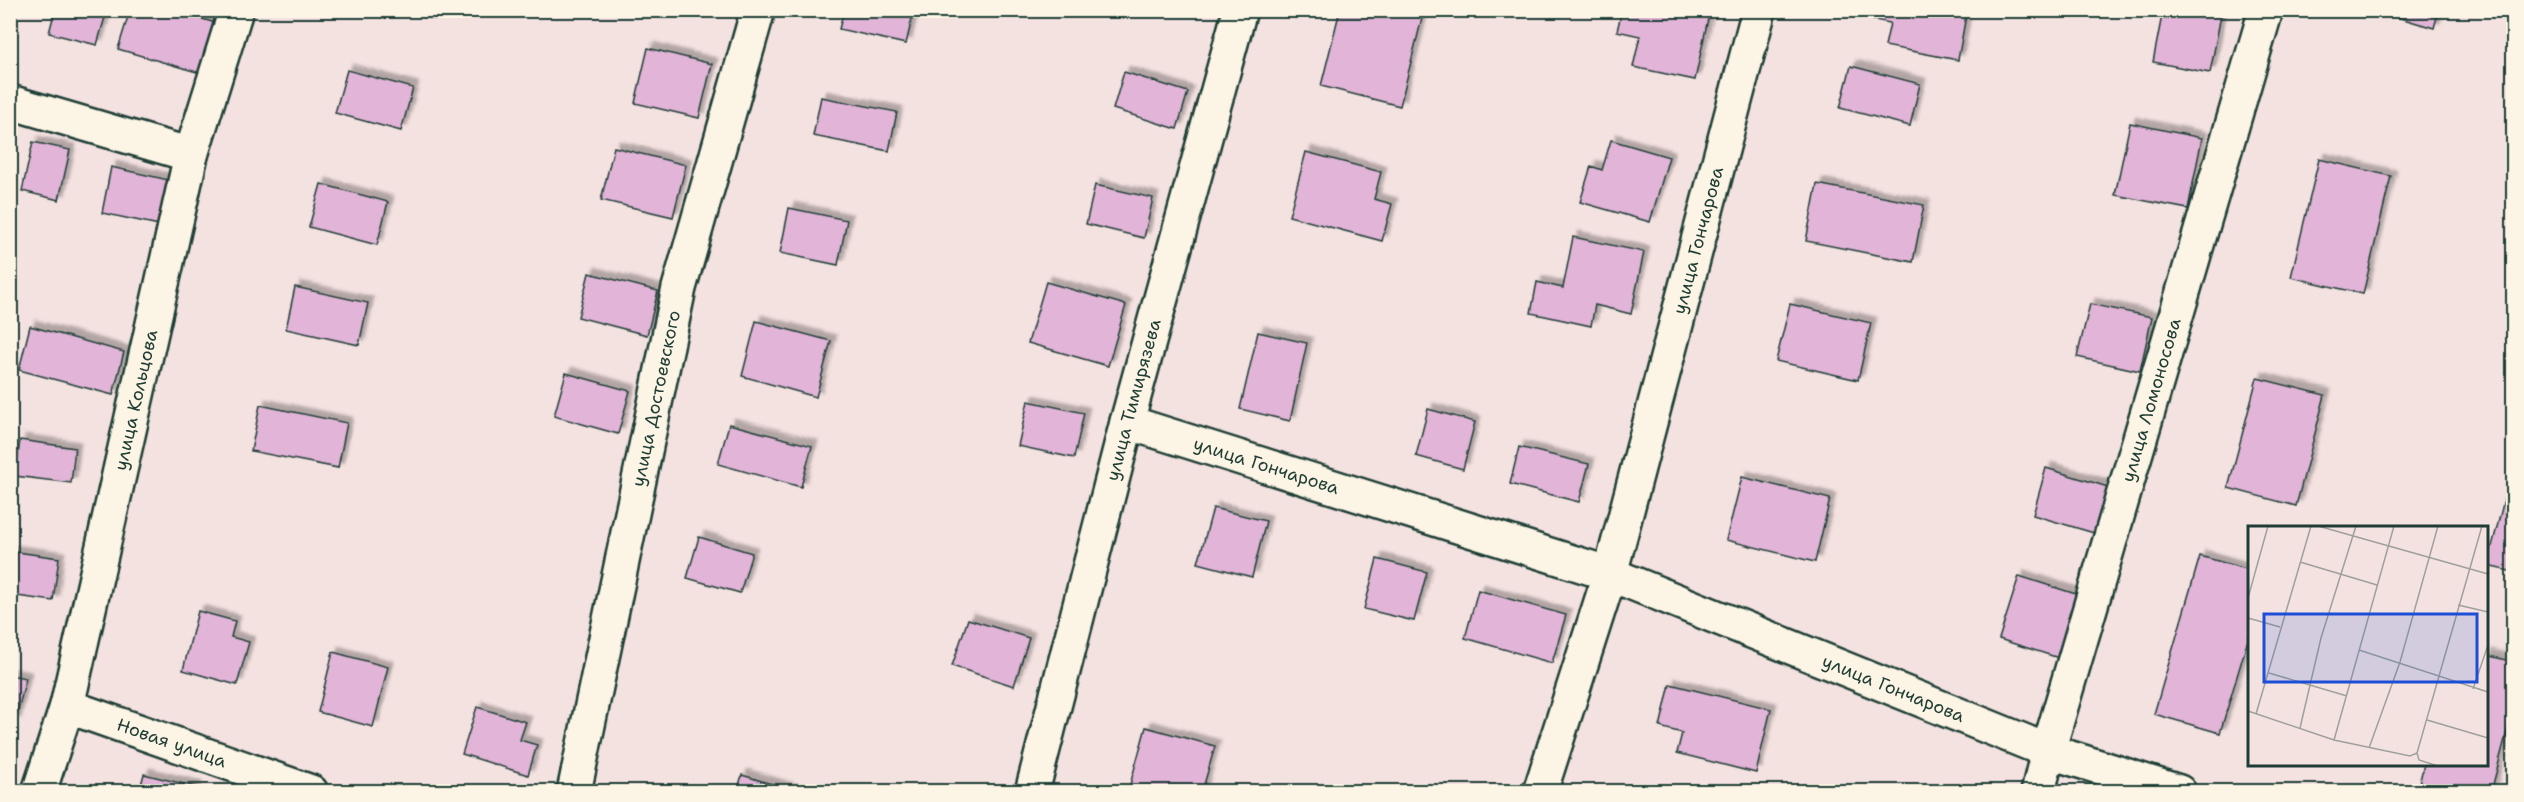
<svg xmlns="http://www.w3.org/2000/svg" width="2524" height="802" viewBox="0 0 2524 802" font-family="'Shantell Sans',sans-serif">
<style>
.building{fill:#e1b4d8;stroke:#1f3d34;stroke-width:1.5;filter:url(#shadow)}
.lines{fill:none;stroke-linecap:round;stroke-linejoin:round}
.minor-casing{stroke:#1f3d34;stroke-width:38}
.minor{stroke:#fcf5e5;stroke-width:33}
.labels{text-anchor:middle;dominant-baseline:central;stroke-width:4.5;stroke-linejoin:round;paint-order:stroke}
.street-label{font-size:18px;fill:#1f3d34;stroke:#fcf5e5}
.inset-road{fill:none;stroke:#9fa09c;stroke-width:1.5}
.view{fill:#1d4ed8;fill-opacity:0.15;stroke:#1d4ed8;stroke-width:3}
.inset-edge{fill:none;stroke:#1f3d34;stroke-width:3}
</style>
<defs>
<filter id="shadow"><feDropShadow dx="5.5" dy="-5.5" stdDeviation="1.5" flood-color="#0004"/></filter>
</defs>
<rect width="100%" height="100%" fill="#f4e2e1"/>
<filter id="ink" filterUnits="userSpaceOnUse"><feTurbulence type="fractalNoise" baseFrequency=".0167" numOctaves="2"/><feDisplacementMap in="SourceGraphic" scale="12" xChannelSelector="R" yChannelSelector="G"/><feConvolveMatrix kernelMatrix="1 2 1 2 8 2 1 2 1" color-interpolation-filters="sRGB"/></filter>
<g filter="url(#ink)">
<path class="building" d="M 55,10 L 107,10 L 97,45 L 49,33 Z
M 130,10 L 173,10 L 222,25 L 207,75 L 118,49 Z
M 397,10 L 435,10 L 434,19 Z
M 844,10 L 914,10 L 906,44 L 839,29 Z
M 1340,10 L 1424,10 L 1400,106 L 1321,86 Z
M 1622,10 L 1692,10 L 1709,14 L 1695,80 L 1633,67 L 1640,36 L 1617,31 Z
M 1850,10 L 1967,10 L 1958,60 L 1885,46 L 1890,23 L 1849,15 Z
M 2163,10 L 2222,10 L 2210,73 L 2153,62 Z
M 2373,10 L 2439,10 L 2434,28 Z
M 648,48 L 712,64 L 699,118 L 635,103 Z
M 1851,66 L 1920,84 L 1910,126 L 1840,108 Z
M 347,70 L 413,88 L 401,131 L 335,113 Z
M 1124,72 L 1188,92 L 1177,129 L 1113,109 Z
M 821,97 L 897,112 L 889,151 L 813,136 Z
M 2130,123 L 2202,138 L 2188,209 L 2115,195 Z
M 1611,140 L 1669,157 L 1650,222 L 1580,202 L 1591,166 L 1602,170 Z
M 33,142 L 70,150 L 59,200 L 22,191 Z
M 614,147 L 686,165 L 673,217 L 601,200 Z
M 1306,152 L 1381,172 L 1374,199 L 1392,204 L 1382,241 L 1289,216 Z
M 2319,159 L 2391,176 L 2363,294 L 2291,277 Z
M 111,167 L 173,181 L 164,226 L 102,213 Z
M 321,184 L 388,202 L 377,245 L 309,227 Z
M 1817,184 L 1924,205 L 1913,262 L 1806,241 Z
M 1095,185 L 1153,198 L 1144,238 L 1086,224 Z
M 789,208 L 847,220 L 838,265 L 780,253 Z
M 1573,237 L 1644,252 L 1631,314 L 1595,305 L 1591,326 L 1531,313 L 1537,282 L 1563,288 Z
M 589,273 L 658,291 L 647,335 L 578,317 Z
M 1046,282 L 1126,305 L 1108,366 L 1028,343 Z
M 295,287 L 368,303 L 359,345 L 286,329 Z
M 1790,304 L 1871,323 L 1858,380 L 1776,361 Z
M 2090,304 L 2152,317 L 2140,371 L 2077,357 Z
M 756,321 L 831,341 L 816,397 L 742,376 Z
M 30,326 L 124,352 L 113,395 L 19,370 Z
M 1258,332 L 1307,343 L 1290,421 L 1240,409 Z
M 566,373 L 630,391 L 618,434 L 554,416 Z
M 2257,378 L 2325,395 L 2296,506 L 2228,488 Z
M 1028,401 L 1084,413 L 1074,458 L 1018,446 Z
M 260,405 L 347,423 L 338,468 L 251,451 Z
M 1428,409 L 1475,422 L 1463,469 L 1416,456 Z
M 729,424 L 812,446 L 801,487 L 718,464 Z
M 20,440 L 75,448 L 71,483 L 15,476 Z
M 1519,447 L 1589,464 L 1579,502 L 1510,484 Z
M 2514,461 L 2514,572 L 2487,566 Z
M 2046,468 L 2108,487 L 2094,533 L 2033,515 Z
M 1742,477 L 1830,499 L 1815,562 L 1726,540 Z
M 1213,508 L 1266,521 L 1252,577 L 1198,563 Z
M 699,537 L 752,553 L 740,593 L 687,578 Z
M 10,551 L 59,558 L 53,601 L 10,595 Z
M 2200,556 L 2250,570 L 2250,633 L 2220,733 L 2154,714 Z
M 1377,559 L 1427,572 L 1414,621 L 1364,609 Z
M 2019,576 L 2079,595 L 2059,658 L 1999,639 Z
M 1478,590 L 1566,615 L 1552,663 L 1465,638 Z
M 198,611 L 235,621 L 231,637 L 249,642 L 237,685 L 183,670 Z
M 968,619 L 1029,638 L 1014,686 L 952,666 Z
M 333,652 L 388,667 L 373,727 L 318,712 Z
M 2486,655 L 2514,662 L 2514,705 L 2491,792 L 2417,792 L 2424,764 L 2486,764 Z
M 10,675 L 26,678 L 15,723 L 10,722 Z
M 1670,684 L 1771,709 L 1756,773 L 1677,753 L 1682,733 L 1660,727 Z
M 477,707 L 526,722 L 520,740 L 537,745 L 528,775 L 462,754 Z
M 1146,727 L 1215,746 L 1202,792 L 1128,792 Z
M 144,774 L 196,787 L 195,792 L 139,792 Z
M 742,775 L 798,792 L 737,792 Z"/>
<g class="lines">
<g class="minor-casing">
<g id="minor">
<path d="M 10,102 L 191,155"/>
<path id="s1" d="M 1127,422 L 1610,574 L 2048,751 L 2179,792"/>
<path id="s2" d="M 67,706 L 311,792"/>
<path id="s3" d="M 39,792 L 67,706 L 191,155 L 236,10"/>
<path id="s4" d="M 574,792 L 679,288 L 758,10"/>
<path id="s5" d="M 1032,792 L 1127,422 L 1240,10"/>
<path id="s6" d="M 1540,792 L 1610,574 L 1759,10"/>
<path id="s7" d="M 2038,792 L 2048,751 L 2266,10"/>
</g>
</g>
<use href="#minor" class="minor"/>
</g>
</g>
<g class="labels">
<g class="street-label">
<text stroke="none"><textPath href="#s6" startOffset="574">улица Гончарова</textPath></text>
<text stroke="none"><textPath href="#s4" startOffset="402">улица Достоевского</textPath></text>
<text stroke="none"><textPath href="#s3" startOffset="404">улица Кольцова</textPath></text>
<text stroke="none"><textPath href="#s5" startOffset="405">улица Тимирязева</textPath></text>
<text stroke="none"><textPath href="#s7" startOffset="408">улица Ломоносова</textPath></text>
<text stroke="none"><textPath href="#s1" startOffset="146">улица Гончарова</textPath></text>
<text stroke="none"><textPath href="#s1" startOffset="812">улица Гончарова</textPath></text>
<text stroke="none"><textPath href="#s2" startOffset="111">Новая улица</textPath></text>
</g>
</g>
<g transform="translate(2248 526)">
<rect width="240" height="240" fill="#f4e2e1"/>
<path class="inset-road" d="M 70,0 L 240,48M 52,36 L 129,59M 0,72 L 20,0M 210,79 L 240,86M 0,92 L 32,101M 111,124 L 240,166M 21,147 L 99,170M 225,163 L 240,119M 0,185 L 86,214 L 162,230 L 169,227 L 171,234 L 190,240M 8,188 L 63,0M 179,194 L 240,212M 52,202 L 73,112 L 108,0M 86,214 L 146,0M 121,222 L 152,136 L 190,0M 169,227 L 234,0"/>
<path class="view" d="M 16,88 L 229,88 L 229,156 L 16,156 Z"/>
<rect width="240" height="240" class="inset-edge"/>
</g>
<rect width="2524" height="802" fill="none" stroke="#fcf5e5" stroke-width="36"/>
<rect x="18" y="18" width="2488" height="766" fill="none" stroke="#1f3d34" stroke-width="2" filter="url(#ink)"/>
</svg>
